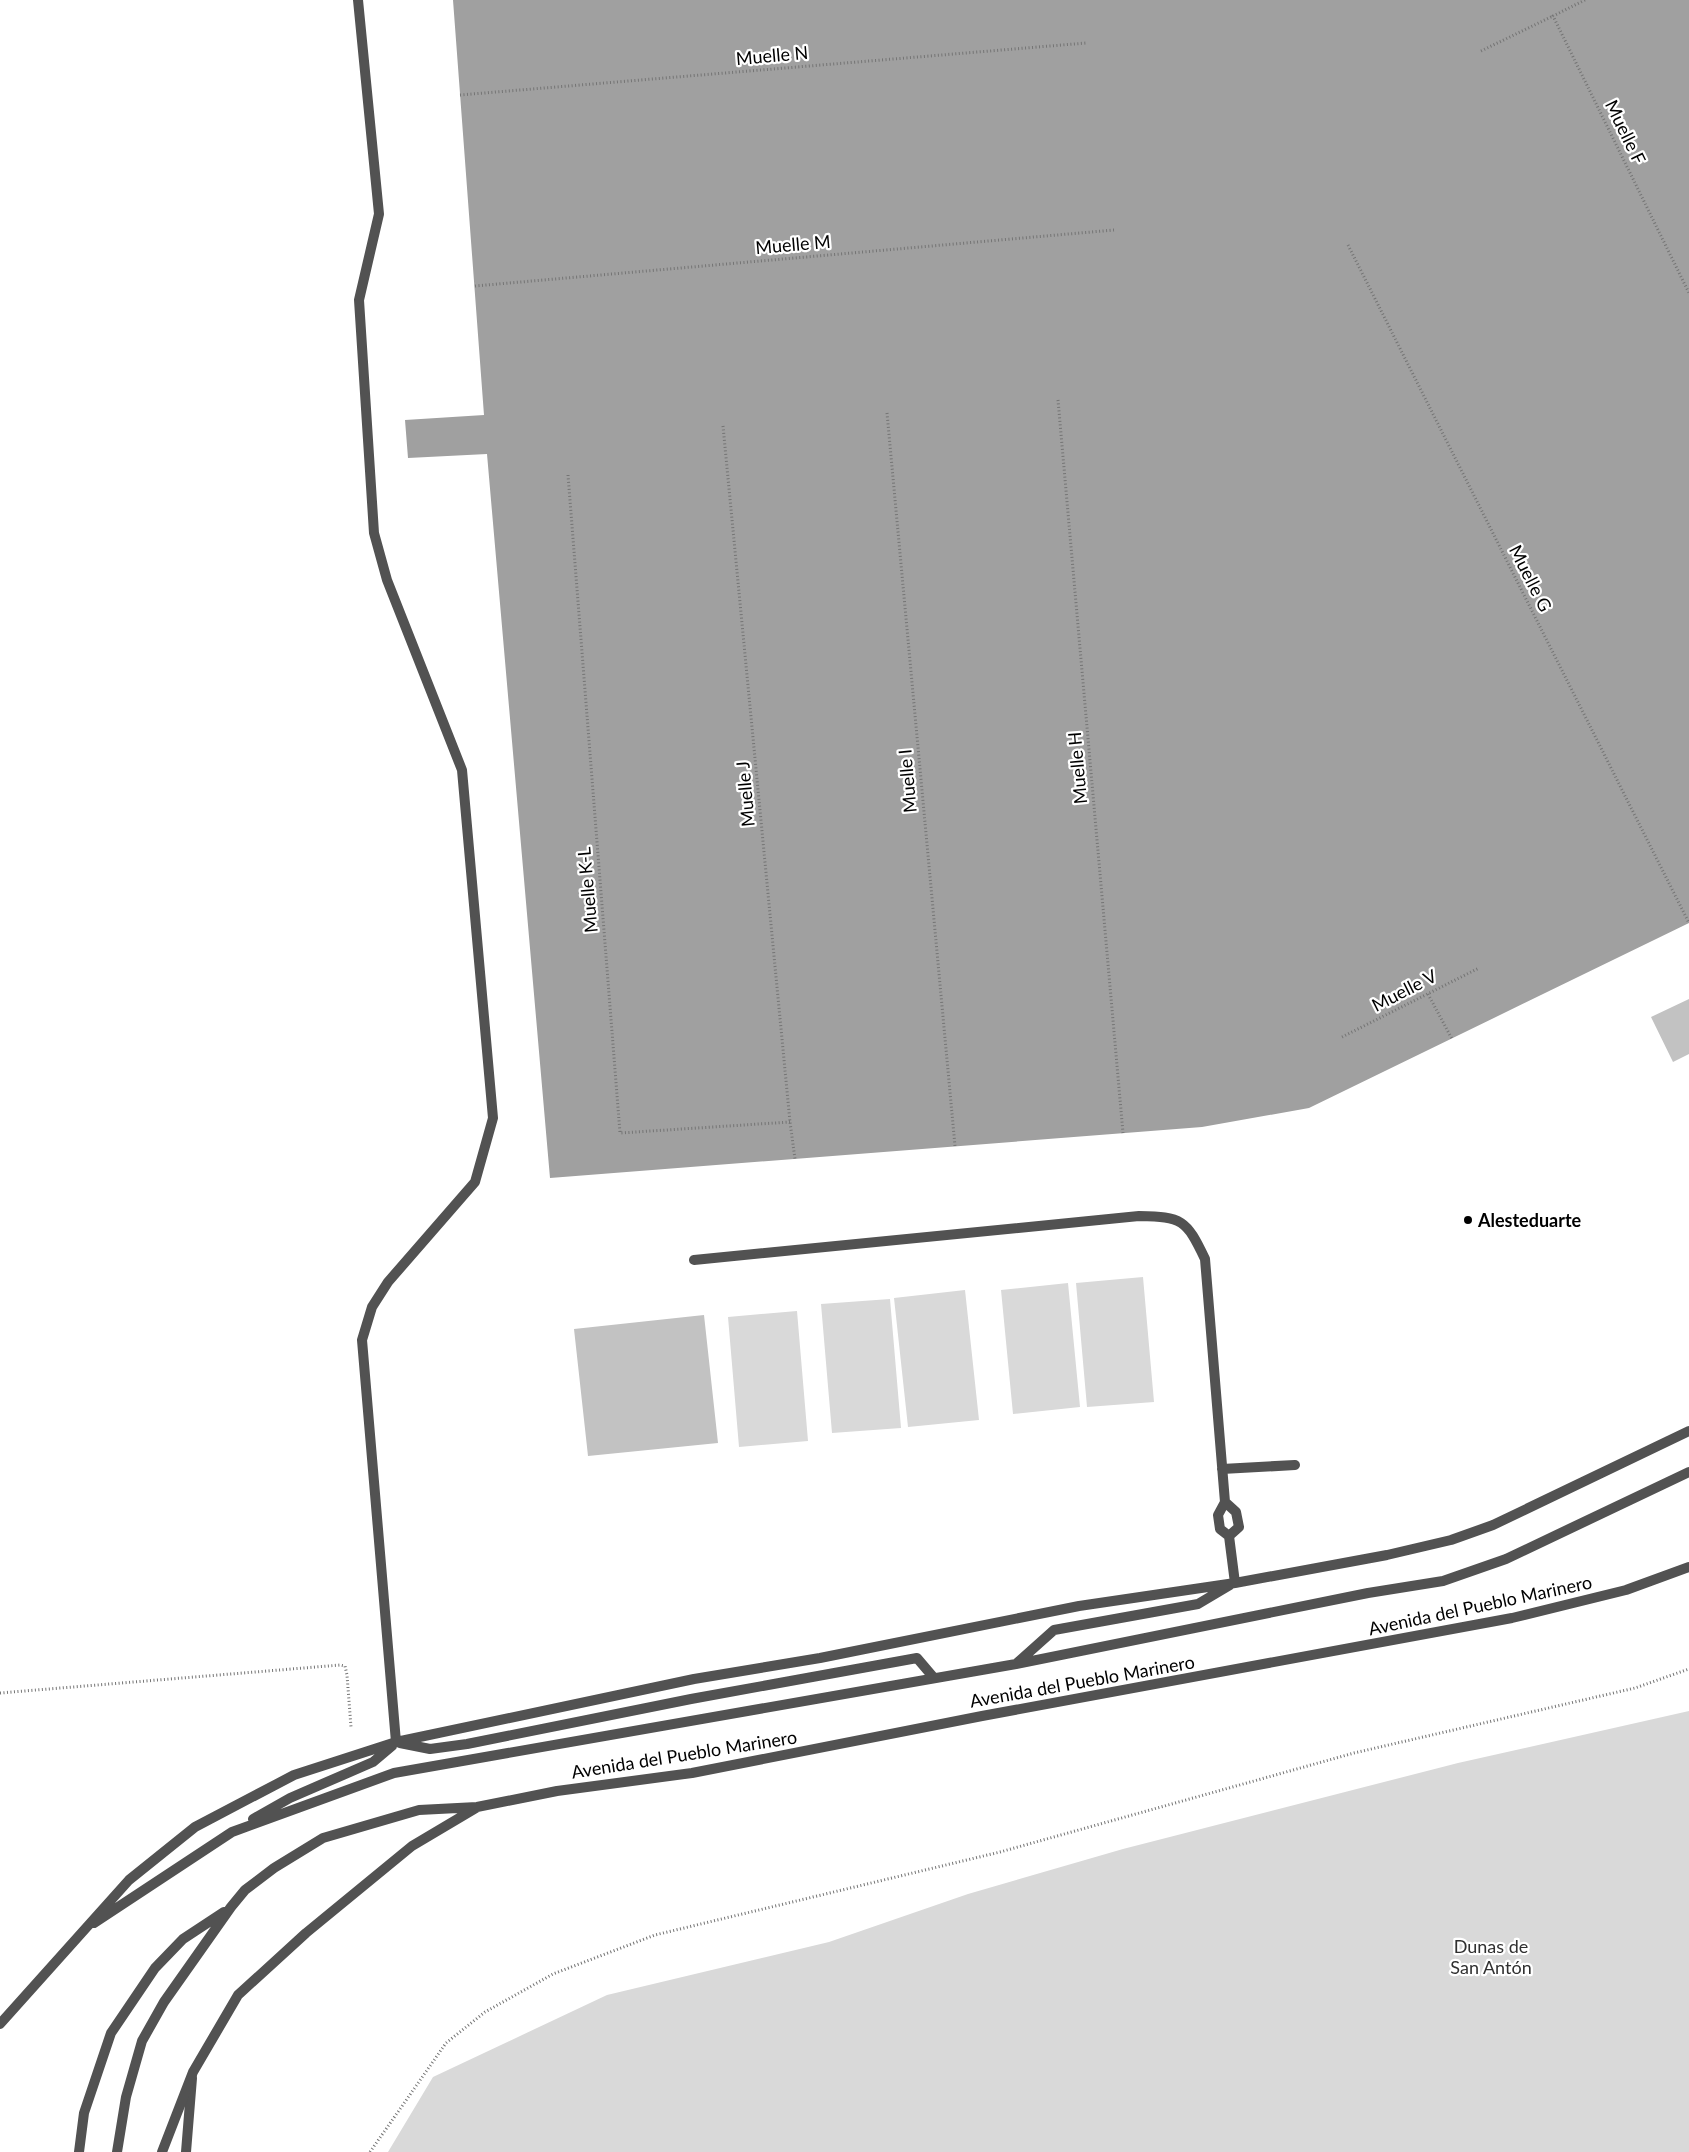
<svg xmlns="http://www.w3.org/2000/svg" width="1689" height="2152" viewBox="0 0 1689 2152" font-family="Lato,sans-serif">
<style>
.green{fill:#d9d9d9}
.water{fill:#a0a0a0}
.building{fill:#c2c2c2}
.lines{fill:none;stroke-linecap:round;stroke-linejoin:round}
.path{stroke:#747474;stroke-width:3;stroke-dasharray:1 2.5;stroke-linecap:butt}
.lane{stroke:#525252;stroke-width:10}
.street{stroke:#525252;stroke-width:10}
.poi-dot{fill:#000;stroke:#fff;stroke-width:2}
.labels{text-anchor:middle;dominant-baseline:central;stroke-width:4.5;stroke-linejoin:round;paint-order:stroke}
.street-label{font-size:18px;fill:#000;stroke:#fff}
.poi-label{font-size:18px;font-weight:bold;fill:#000;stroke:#fff;text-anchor:start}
.park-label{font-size:18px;fill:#303030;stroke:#fff}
</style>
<rect width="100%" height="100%" fill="#fff"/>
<path class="green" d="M 1143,1277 L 1154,1402 L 1087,1407 L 1076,1283 Z
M 1068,1283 L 1080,1407 L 1013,1414 L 1001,1290 Z
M 965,1290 L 979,1420 L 908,1427 L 894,1298 Z
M 890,1299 L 901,1428 L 832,1433 L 821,1304 Z
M 797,1311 L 808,1441 L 739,1447 L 728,1317 Z
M 1689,1711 L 1689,2152 L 388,2152 L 433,2077 L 607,1995 L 829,1942 L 968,1894 L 1123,1849 L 1458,1763 Z"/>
<path class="water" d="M 453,0 L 1689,0 L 1689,923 L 1309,1108 L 1202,1127 L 550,1178 L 487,454 L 408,458 L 405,420 L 484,415 Z"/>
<path class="building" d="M 1689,999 L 1689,1054 L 1673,1062 L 1651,1017 Z
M 704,1315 L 718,1443 L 588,1456 L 574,1329 Z"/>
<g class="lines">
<path class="path" d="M 1585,0 L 1553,16 L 1689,293
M 1481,51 L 1553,16
M 460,95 L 1086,43
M 1348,245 L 1689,923
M 475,286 L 1114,230
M 1058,400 L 1123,1133
M 887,413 L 955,1146
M 723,426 L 790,1122 L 795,1159
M 568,475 L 620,1133 L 790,1122
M 1428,994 L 1452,1039
M 1342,1037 L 1479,968
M 0,1693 L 340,1665 L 345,1666 L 347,1675 L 351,1727
M 370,2152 L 446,2043 L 485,2012 L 553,1974 L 655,1935 L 1000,1852 L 1354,1753 L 1635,1688 L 1689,1669"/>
<path class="lane" d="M 358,0 L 379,214 L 359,300 L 374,533 L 387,580 L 462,770 L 493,1118 L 475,1182 L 388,1282 L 372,1307 L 362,1340 L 396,1742
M 694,1260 L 1139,1216 C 1182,1217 1186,1219 1205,1259 L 1225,1502 L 1218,1515 L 1220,1529 L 1229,1536 L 1235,1583
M 1222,1469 L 1295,1465
M 1225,1502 L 1236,1512 L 1239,1527 L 1229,1536
M 1017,1663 L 1054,1630 L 1198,1604 L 1230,1585
M 400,1743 L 430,1749 L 467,1744 L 691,1699 L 917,1658 L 934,1678
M 253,1819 L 290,1798 L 373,1762 L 392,1746
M 94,1923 L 232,1832 L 394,1773 L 1016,1664 L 1368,1593 L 1443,1581 L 1506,1559 L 1689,1472
M 0,2024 L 129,1880 L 195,1827 L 294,1775 L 396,1742 L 694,1679 L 820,1658 L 1079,1606 L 1235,1583 L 1387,1555 L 1451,1540 L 1493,1525 L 1689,1431
M 186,2152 L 192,2078"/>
<path class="street" d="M 79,2152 L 84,2113 L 111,2033 L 155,1968 L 183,1939 L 224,1912
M 117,2152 L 126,2097 L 142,2041 L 164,2002 L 231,1907 L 245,1890 L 274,1868 L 323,1838 L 419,1810 L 477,1807 L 557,1791 L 692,1773 L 982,1716 L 1512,1618 L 1626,1590 L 1689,1567
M 162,2152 L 193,2072 L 238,1995 L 306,1933 L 412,1846 L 476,1808"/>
</g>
<circle class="poi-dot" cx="1468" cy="1220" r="5"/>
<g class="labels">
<g class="street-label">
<text transform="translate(772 55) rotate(-5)">Muelle N</text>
<text transform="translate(1626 132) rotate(64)">Muelle F</text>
<text transform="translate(793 244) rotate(-5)">Muelle M</text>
<text transform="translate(1531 578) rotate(63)">Muelle G</text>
<text transform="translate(1077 768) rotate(-95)">Muelle H</text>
<text transform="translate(907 781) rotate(-95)">Muelle I</text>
<text transform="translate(745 794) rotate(-95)">Muelle J</text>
<text transform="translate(587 890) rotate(-95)">Muelle K-L</text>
<text transform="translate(1404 990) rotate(-27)">Muelle V</text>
<text transform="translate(1480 1605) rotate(-12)">Avenida del Pueblo Marinero</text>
<text transform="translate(1082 1681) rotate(-10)">Avenida del Pueblo Marinero</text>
<text transform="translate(684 1754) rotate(-9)">Avenida del Pueblo Marinero</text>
</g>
<g class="poi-label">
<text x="1478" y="1220">Alesteduarte</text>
</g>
<g class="park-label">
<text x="1491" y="1946">Dunas de<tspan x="1491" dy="21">San Antón</tspan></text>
</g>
</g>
</svg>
